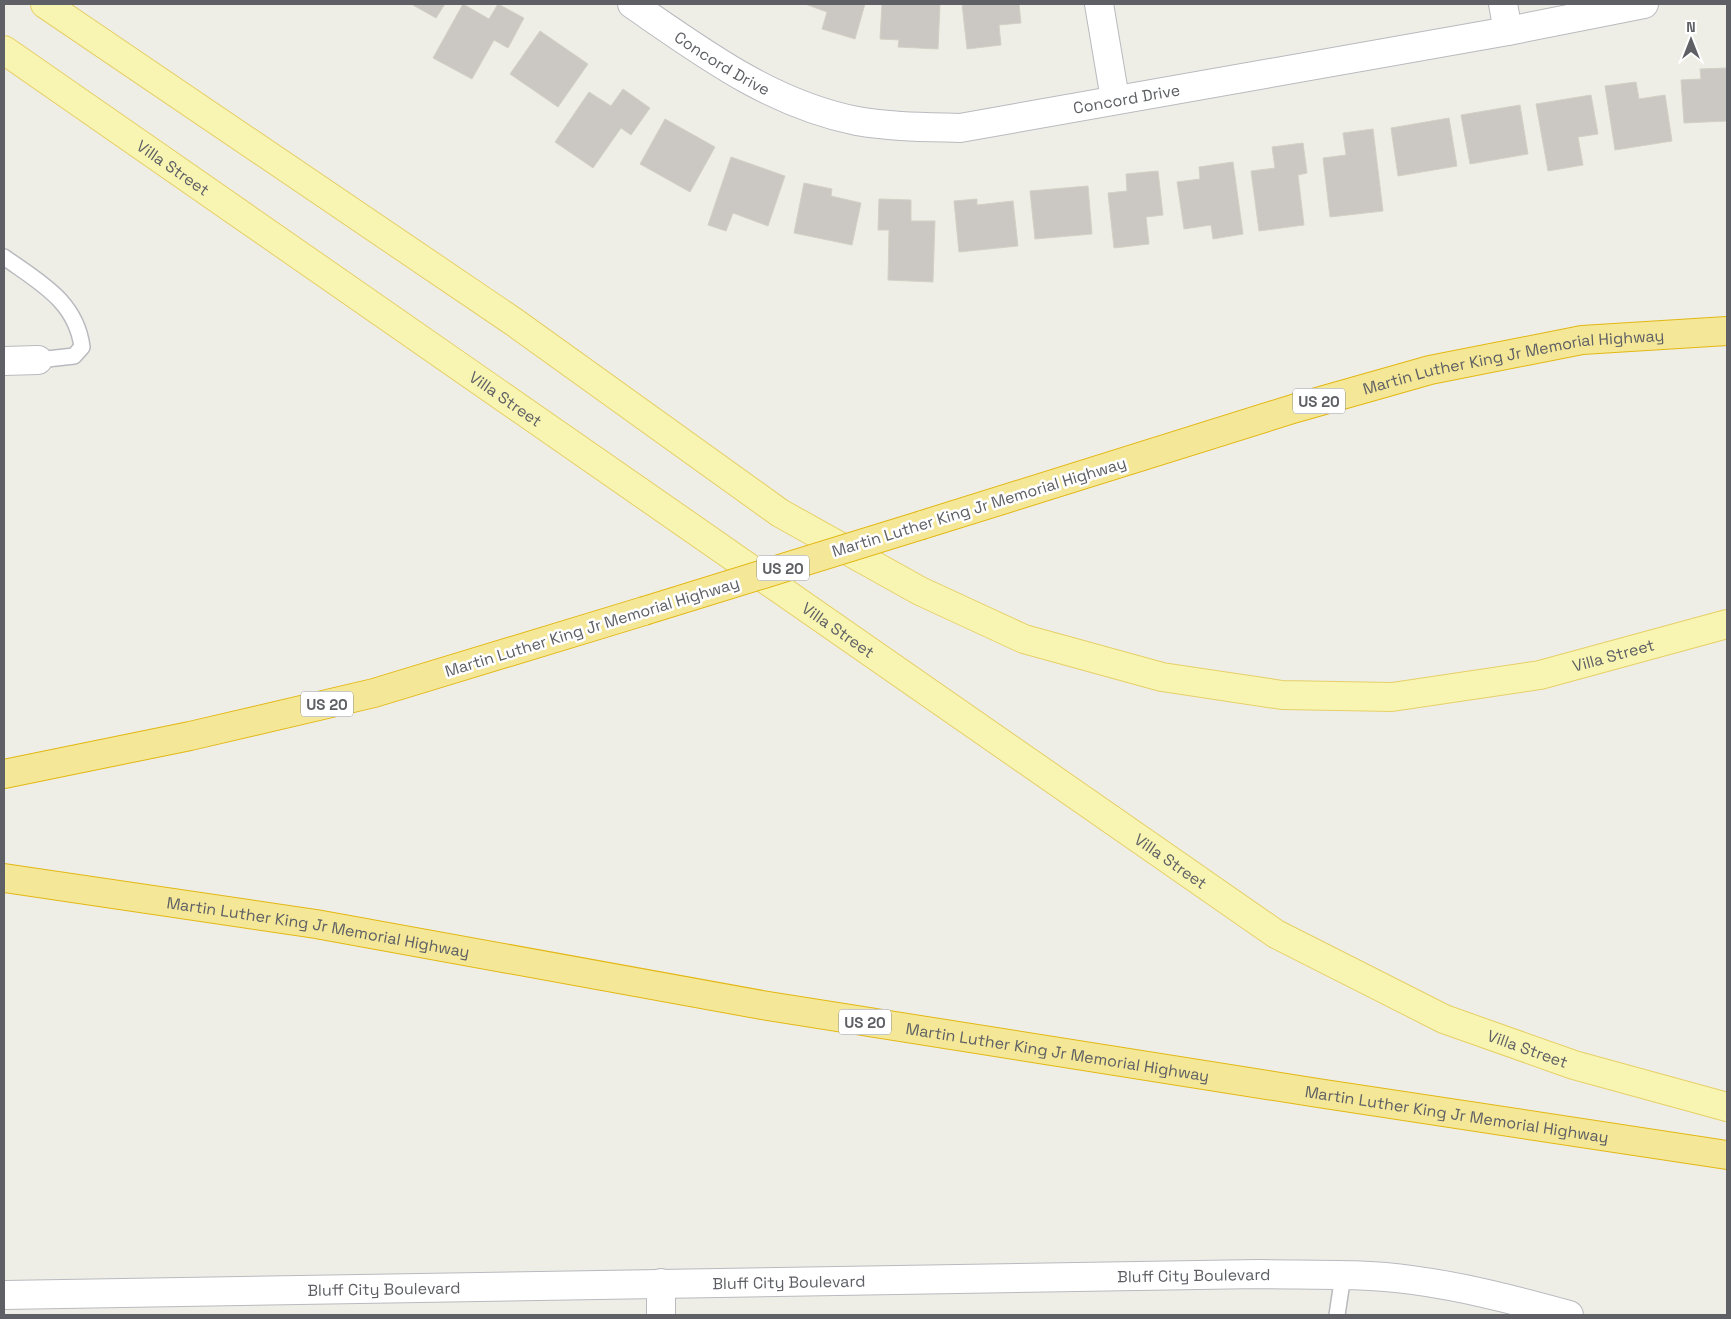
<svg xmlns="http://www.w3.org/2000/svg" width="1731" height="1319" viewBox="0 0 1731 1319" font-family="'Space Grotesk',sans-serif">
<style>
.building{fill:#cbc8c3;stroke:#d3d0c5}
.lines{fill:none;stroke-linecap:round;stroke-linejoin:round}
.service-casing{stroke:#b8babf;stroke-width:18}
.minor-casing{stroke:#b8babf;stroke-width:30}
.tertiary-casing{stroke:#b8babf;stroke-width:30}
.primary-casing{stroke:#e6d068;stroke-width:30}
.motorway-casing{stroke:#e2b713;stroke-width:30}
.service{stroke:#fff;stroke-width:15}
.minor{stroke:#fff;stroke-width:28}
.tertiary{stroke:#fff;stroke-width:28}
.primary{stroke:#f8f4b2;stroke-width:28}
.motorway{stroke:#f4e798;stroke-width:28}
.motorway-bridge-casing{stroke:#e2b713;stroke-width:30;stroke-linecap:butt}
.motorway-bridge{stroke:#f4e798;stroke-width:28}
.labels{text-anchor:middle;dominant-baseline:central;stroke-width:5;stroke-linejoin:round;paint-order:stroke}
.shield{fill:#fff;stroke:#8e9093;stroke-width:1}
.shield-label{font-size:15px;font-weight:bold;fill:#5e6065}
.street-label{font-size:16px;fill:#5e6065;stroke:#fff}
</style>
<rect width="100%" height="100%" fill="#efeee6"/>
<path class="building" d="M 411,4 L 445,4 L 436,18 Z
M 463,4 L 489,19 L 498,4 L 524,18 L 508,48 L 494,40 L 472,79 L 433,58 Z
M 805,4 L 865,4 L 855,39 L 822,29 L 827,12 Z
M 882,4 L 940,4 L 938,49 L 898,47 L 899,40 L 880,39 Z
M 962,4 L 1019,4 L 1021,23 L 999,25 L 1001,45 L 967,49 Z
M 540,31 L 588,64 L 558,107 L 510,74 Z
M 1727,68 L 1727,121 L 1684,123 L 1681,80 L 1701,79 L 1700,69 Z
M 1636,82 L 1639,99 L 1665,95 L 1672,141 L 1615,150 L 1605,86 Z
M 623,89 L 650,108 L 631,135 L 621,128 L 593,168 L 555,142 L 589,92 L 611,106 Z
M 1591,95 L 1598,134 L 1578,137 L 1583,165 L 1548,171 L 1536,104 Z
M 1520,105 L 1528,154 L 1470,164 L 1461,115 Z
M 1449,118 L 1457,166 L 1398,176 L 1391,128 Z
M 665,119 L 715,147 L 690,192 L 640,164 Z
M 1373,129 L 1383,211 L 1330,217 L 1323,158 L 1346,155 L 1343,133 Z
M 1303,143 L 1307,173 L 1298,175 L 1304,225 L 1259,231 L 1251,171 L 1275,168 L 1272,147 Z
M 731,157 L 785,176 L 768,226 L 733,213 L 726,231 L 708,225 Z
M 1233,162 L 1243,234 L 1213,239 L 1211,225 L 1184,229 L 1177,182 L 1200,179 L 1199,167 Z
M 1158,171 L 1163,215 L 1146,217 L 1149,244 L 1114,248 L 1108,193 L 1127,191 L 1126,174 Z
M 804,183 L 832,189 L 831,196 L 861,203 L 852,245 L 794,233 Z
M 1088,186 L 1092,234 L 1035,239 L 1030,191 Z
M 879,199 L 911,200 L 911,221 L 935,221 L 933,282 L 888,280 L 889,230 L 878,230 Z
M 977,199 L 977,205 L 1013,201 L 1018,246 L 959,252 L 954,201 Z"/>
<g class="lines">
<g class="service-casing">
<path id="service" d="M 4,257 C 39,282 76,301 82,347 L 74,356 L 38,360
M 1337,1315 L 1343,1275"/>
</g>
<g class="minor-casing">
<g id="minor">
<path id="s1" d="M 632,4 C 703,53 771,104 857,121 C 891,127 926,127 960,128 L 1508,31 L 1644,4"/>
<path d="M 1099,4 L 1115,99"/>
<path d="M 1503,4 L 1508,31"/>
<path d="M 4,361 L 38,360"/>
</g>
</g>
<g class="tertiary-casing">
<g id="tertiary">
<path id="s2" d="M 4,1295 L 1259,1274 C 1309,1275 1362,1273 1412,1280 C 1465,1287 1518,1301 1569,1315"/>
<path d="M 661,1315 L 661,1283"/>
</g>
</g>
<g class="primary-casing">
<g id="primary">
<path id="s3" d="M 45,4 L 514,322 L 780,513 L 920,591 L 1024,639 L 1162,677 L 1282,695 L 1392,697 L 1540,675 L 1727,624"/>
<path id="s4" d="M 4,50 L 1276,934 L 1444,1019 L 1574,1065 L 1727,1107"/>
</g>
</g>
<g class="motorway-casing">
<g id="motorway">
<path id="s5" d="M 922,525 L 1296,408 L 1430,370 L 1582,340 L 1727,331"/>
<path d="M 4,774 L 190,736 L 374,693 L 644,611"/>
<path id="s6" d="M 4,878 L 316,924 L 762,1005 L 1318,1093 L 1727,1155"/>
</g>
</g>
<use href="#service" class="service"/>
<use href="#minor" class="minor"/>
<use href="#tertiary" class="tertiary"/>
<use href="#primary" class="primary"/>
<use href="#motorway" class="motorway"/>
<g class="motorway-bridge-casing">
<path id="motorway-bridge" d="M 644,611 L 922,525"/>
</g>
<use href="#motorway-bridge" class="motorway-bridge"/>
</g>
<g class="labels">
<g class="shield">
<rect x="1293" y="388.5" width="52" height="25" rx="4"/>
<rect x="757" y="555.5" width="52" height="25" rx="4"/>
<rect x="301" y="691.5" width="52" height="25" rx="4"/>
<rect x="839" y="1009.5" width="52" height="25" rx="4"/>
</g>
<g class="shield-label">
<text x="1319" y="401">US 20</text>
<text x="783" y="568">US 20</text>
<text x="327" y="704">US 20</text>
<text x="865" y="1022">US 20</text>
</g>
<g class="street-label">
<text stroke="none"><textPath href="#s1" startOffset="108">Concord Drive</textPath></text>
<text stroke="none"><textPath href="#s1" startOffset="528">Concord Drive</textPath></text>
<text stroke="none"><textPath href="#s4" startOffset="206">Villa Street</textPath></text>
<text stroke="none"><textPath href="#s5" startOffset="615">Martin Luther King Jr Memorial Highway</textPath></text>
<text stroke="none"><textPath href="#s4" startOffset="611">Villa Street</textPath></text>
<text transform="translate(979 507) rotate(-17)">Martin Luther King Jr Memorial Highway</text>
<text transform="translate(592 627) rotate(-17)">Martin Luther King Jr Memorial Highway</text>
<text stroke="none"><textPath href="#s4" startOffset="1016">Villa Street</textPath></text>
<text stroke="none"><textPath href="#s3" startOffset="1769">Villa Street</textPath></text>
<text stroke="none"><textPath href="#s4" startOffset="1421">Villa Street</textPath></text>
<text stroke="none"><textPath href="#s6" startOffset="318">Martin Luther King Jr Memorial Highway</textPath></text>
<text stroke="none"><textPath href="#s4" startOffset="1826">Villa Street</textPath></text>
<text stroke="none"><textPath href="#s6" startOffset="1068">Martin Luther King Jr Memorial Highway</textPath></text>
<text stroke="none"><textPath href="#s6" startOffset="1472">Martin Luther King Jr Memorial Highway</textPath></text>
<text stroke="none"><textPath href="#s2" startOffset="1190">Bluff City Boulevard</textPath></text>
<text stroke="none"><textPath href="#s2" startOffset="785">Bluff City Boulevard</textPath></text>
<text stroke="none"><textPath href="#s2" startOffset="380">Bluff City Boulevard</textPath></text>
</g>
</g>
<rect width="1731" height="1319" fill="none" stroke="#5e6065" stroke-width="10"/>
<g transform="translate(1691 40)" stroke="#ffffff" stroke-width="4" paint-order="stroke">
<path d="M0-4L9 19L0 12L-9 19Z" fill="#5e6065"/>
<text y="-8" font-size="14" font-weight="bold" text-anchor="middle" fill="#5e6065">N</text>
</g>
</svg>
